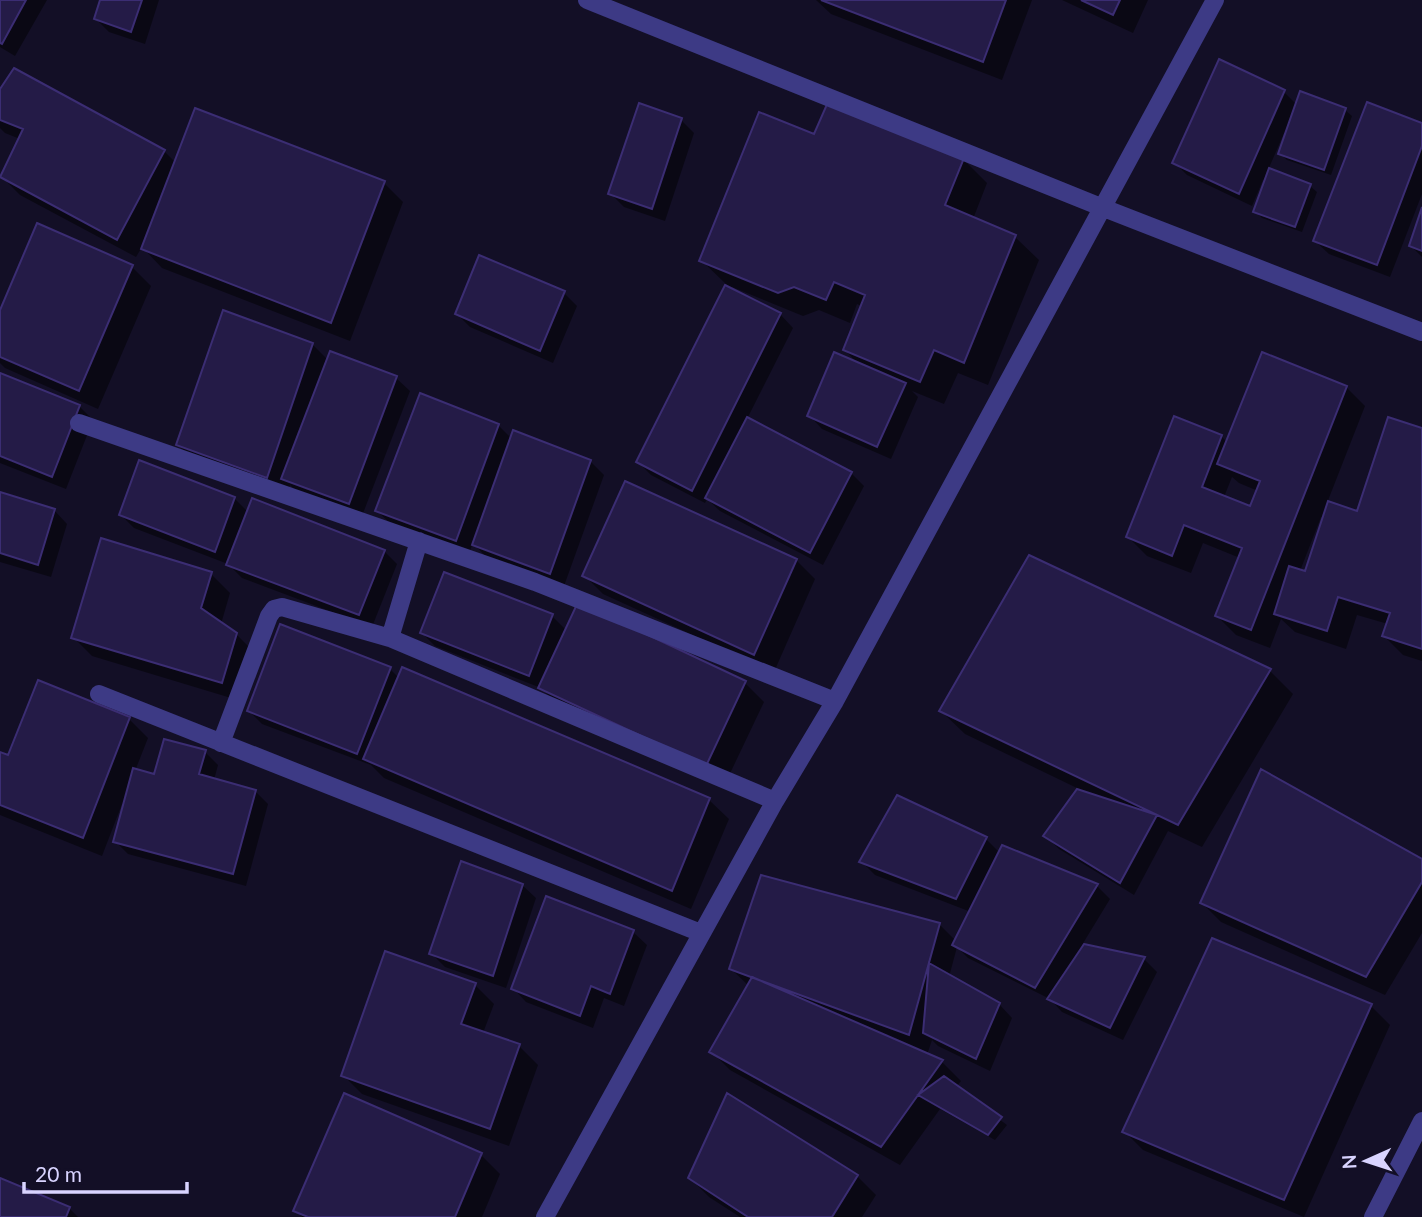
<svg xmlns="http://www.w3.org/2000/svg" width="1422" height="1217" viewBox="0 0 1422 1217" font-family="Lato,sans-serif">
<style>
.shadow{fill:#0007;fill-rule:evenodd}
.building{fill:#241b47;stroke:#3b2d73;stroke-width:2}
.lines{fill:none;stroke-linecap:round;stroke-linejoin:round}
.minor{stroke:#3d3a85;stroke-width:18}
</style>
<rect width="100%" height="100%" fill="#130f26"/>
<path class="shadow" d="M 0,0 L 47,0 L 15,56 L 0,47 Z
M 102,0 L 159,0 L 145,44 L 109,32 L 96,19 Z
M 816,0 L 1032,0 L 1002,80 L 831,14 Z
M 1062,0 L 1148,0 L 1133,33 Z
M 0,92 L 164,151 L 176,163 L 384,183 L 403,202 L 350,341 L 162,268 L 142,247 L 136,257 L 20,195 L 1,176 L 20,139 L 5,133 L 0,128 Z
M 1284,92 L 1297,105 L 1345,110 L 1352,116 L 1331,175 L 1287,160 L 1280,154 L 1287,134 L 1284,133 L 1268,170 L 1310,186 L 1317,192 L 1302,232 L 1262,218 L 1255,211 L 1266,181 L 1263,180 L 1252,206 L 1187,175 L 1174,162 Z
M 681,120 L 694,133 L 665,221 L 624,207 L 610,193 Z
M 1422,125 L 1422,194 L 1390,277 L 1329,254 L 1315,241 Z
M 815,136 L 963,159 L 987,183 L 973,219 L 1015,237 L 1039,260 L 988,385 L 958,373 L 944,404 L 912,391 L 918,397 L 891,459 L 822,429 L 809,415 L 858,364 L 845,350 L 862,306 L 857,304 L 850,323 L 819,310 L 803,316 L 732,287 L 731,290 L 780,314 L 793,328 L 747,419 L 851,473 L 864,486 L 823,565 L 720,511 L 707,499 L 705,503 L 651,475 L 638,462 L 727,285 L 701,260 Z
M 1422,212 L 1422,257 L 1411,246 Z
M 132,267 L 151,286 L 98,409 L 5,368 L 0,363 L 0,315 Z
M 564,293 L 577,306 L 553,363 L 470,327 L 457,314 Z
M 312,344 L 328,360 L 396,378 L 410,391 L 362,516 L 297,492 L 290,485 L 286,496 L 197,464 L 178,445 Z
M 0,375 L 79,406 L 93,420 L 66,489 L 0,463 Z
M 1346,387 L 1365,406 L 1327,503 L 1359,514 L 1422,430 L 1422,661 L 1403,655 L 1384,636 L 1388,624 L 1357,615 L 1346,649 L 1295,632 L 1281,619 L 1270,648 L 1236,635 L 1217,616 L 1240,558 L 1203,543 L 1191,573 L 1147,556 L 1128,537 L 1221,436 L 1228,443 ZM 1232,477 L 1239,483 L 1258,491 L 1251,508 L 1224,497 ZM 1321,517 L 1324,518 L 1306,573 L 1300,571 Z
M 498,425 L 512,439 L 590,461 L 604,475 L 564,586 L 487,558 L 473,543 L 469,553 L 391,524 L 377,511 Z
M 0,493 L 54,510 L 67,524 L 51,577 L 0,562 Z
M 234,498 L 248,512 L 384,551 L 397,564 L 372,627 L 242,578 L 228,564 L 134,528 L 121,515 Z
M 796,560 L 815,579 L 774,672 L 603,594 L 584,575 Z
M 211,574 L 230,593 L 221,624 L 236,634 L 255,653 L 241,701 L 92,656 L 73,637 Z
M 552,616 L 567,631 L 745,683 L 764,702 L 725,784 L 559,706 L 541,688 L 435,646 L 422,633 Z
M 390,669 L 399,678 L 402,669 L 709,800 L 729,819 L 691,909 L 384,778 L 371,765 L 262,724 L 249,711 Z
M 1270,671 L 1293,694 L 1202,847 L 1168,831 L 1134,895 L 1059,849 L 1046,836 L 1079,789 L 965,734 L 941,711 Z
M 129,719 L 148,738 L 135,771 L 155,776 L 205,752 L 218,765 L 214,780 L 255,791 L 268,804 L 246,886 L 128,854 L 115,841 L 125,805 L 122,804 L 102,856 L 0,815 L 0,754 L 9,758 Z
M 897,797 L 986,839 L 1000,853 L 1097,886 L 1110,899 L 1082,945 L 1144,959 L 1157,972 L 1123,1040 L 1062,1012 L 1050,999 L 968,958 L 957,947 L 949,977 L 999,1004 L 1012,1018 L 990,1071 L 938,1046 L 932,1040 L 927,1055 L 942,1062 L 961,1081 L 956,1087 L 1007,1125 L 995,1140 L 940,1109 L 900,1165 L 730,1070 L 711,1051 L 749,986 L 731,969 L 939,924 L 956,941 L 971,912 L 875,875 L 862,862 Z
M 1422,861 L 1422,933 L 1385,995 L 1221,922 L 1202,903 Z
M 522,885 L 536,898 L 506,988 L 445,967 L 431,953 Z
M 633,932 L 647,945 L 624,1006 L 604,998 L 593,1028 L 526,1002 L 513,988 Z
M 1212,941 L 1371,1006 L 1390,1025 L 1304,1217 L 1143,1150 L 1124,1131 Z
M 475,985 L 494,1004 L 483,1033 L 519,1046 L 538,1065 L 509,1146 L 362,1094 L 343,1075 Z
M 345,1095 L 481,1155 L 500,1174 L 482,1217 L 302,1217 L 296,1210 Z
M 857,1176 L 876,1195 L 862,1217 L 740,1217 L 709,1197 L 690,1178 Z
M 0,1180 L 69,1208 L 78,1217 L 0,1217 Z"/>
<path class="building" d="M 0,0 L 26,0 L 2,44 L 0,43 Z
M 100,0 L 142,0 L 131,32 L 94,19 Z
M 821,0 L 1006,0 L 983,62 Z
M 1081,0 L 1120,0 L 1113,15 Z
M 1219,59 L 1285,90 L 1239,194 L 1172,163 Z
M 14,68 L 165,150 L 117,240 L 0,177 L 23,129 L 0,120 L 0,89 Z
M 1300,91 L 1346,108 L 1324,170 L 1278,154 Z
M 828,102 L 964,158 L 945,205 L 1016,235 L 964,363 L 934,350 L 920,382 L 843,350 L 865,295 L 834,282 L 826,300 L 794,287 L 778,293 L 699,261 L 759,112 L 814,134 Z
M 1367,102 L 1422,123 L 1422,146 L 1377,265 L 1313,241 Z
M 639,103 L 682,118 L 652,209 L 608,194 Z
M 195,108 L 385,181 L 331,323 L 141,249 Z
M 1269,168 L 1311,184 L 1295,227 L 1253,212 Z
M 1422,207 L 1422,251 L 1409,246 Z
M 37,223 L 133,265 L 79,391 L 0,357 L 0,310 Z
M 479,255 L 565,291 L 540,351 L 455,314 Z
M 725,285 L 781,313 L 692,491 L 636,462 Z
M 223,310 L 313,343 L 267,478 L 176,445 Z
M 330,351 L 397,376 L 349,504 L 281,479 Z
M 834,352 L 906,383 L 877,447 L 807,416 Z
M 1262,352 L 1347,386 L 1251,630 L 1215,616 L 1242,548 L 1184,525 L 1172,556 L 1126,537 L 1174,416 L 1222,435 L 1202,487 L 1250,506 L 1260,481 L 1217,464 Z
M 0,373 L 80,405 L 52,477 L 0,456 Z
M 420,393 L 499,424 L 456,541 L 375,511 Z
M 747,417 L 852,472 L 810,553 L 705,498 Z
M 1388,417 L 1422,428 L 1422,649 L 1382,636 L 1390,613 L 1338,597 L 1327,631 L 1274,614 L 1289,566 L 1305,571 L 1328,501 L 1357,511 Z
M 513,430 L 591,460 L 550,574 L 472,545 Z
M 139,460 L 235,497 L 215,552 L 119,515 Z
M 625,481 L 797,559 L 754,655 L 582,576 Z
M 0,492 L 55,509 L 38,565 L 0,553 Z
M 252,498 L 385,550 L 359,615 L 226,565 Z
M 101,538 L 212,572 L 201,608 L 237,633 L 222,683 L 71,638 Z
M 1029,555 L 1271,669 L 1178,825 L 939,711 Z
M 444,572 L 553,614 L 529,676 L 420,633 Z
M 578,602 L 746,681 L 706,766 L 538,688 Z
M 280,624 L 391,667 L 357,754 L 247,711 Z
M 402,667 L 710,798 L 672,891 L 363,759 Z
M 38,680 L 130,717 L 83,838 L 0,805 L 0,752 L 8,755 Z
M 164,739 L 206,750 L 199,774 L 256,790 L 233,874 L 113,842 L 133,768 L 154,774 Z
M 1261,769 L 1422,859 L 1422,882 L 1366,977 L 1200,903 Z
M 1077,789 L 1157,815 L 1120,883 L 1043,836 Z
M 897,795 L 987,837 L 956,899 L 859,862 Z
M 1002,845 L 1098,884 L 1035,988 L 952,945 Z
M 461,861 L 523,884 L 493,976 L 429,954 Z
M 761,875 L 940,923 L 909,1035 L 729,969 Z
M 546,896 L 634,930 L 610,994 L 591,986 L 580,1016 L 511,989 Z
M 1212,938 L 1372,1004 L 1284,1200 L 1122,1132 Z
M 1084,944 L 1145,957 L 1110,1028 L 1047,999 Z
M 385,951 L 476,983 L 461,1024 L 520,1044 L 490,1129 L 341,1076 Z
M 929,963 L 1000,1003 L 976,1059 L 923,1033 Z
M 752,977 L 943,1060 L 881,1147 L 709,1052 Z
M 944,1076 L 1002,1117 L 988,1135 L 918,1095 Z
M 344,1093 L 482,1153 L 455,1217 L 308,1217 L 293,1211 Z
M 727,1093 L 858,1175 L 832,1217 L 748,1217 L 688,1178 Z
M 0,1178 L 70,1207 L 66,1217 L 0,1217 Z"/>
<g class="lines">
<path class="minor" d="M 587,0 L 1101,207 L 1422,332
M 79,423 L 535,582 L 835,701
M 419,541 L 390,638 L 775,801
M 99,694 L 701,933
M 221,743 L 269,616 L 274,609 L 282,607 L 390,638
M 545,1217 L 775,801 L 835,701 L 1215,0
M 1373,1217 L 1422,1121"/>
</g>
<g transform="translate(1366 1161) rotate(267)" stroke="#130f26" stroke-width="5" paint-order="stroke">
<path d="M0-5L12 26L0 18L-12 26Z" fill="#d9d4ff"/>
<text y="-10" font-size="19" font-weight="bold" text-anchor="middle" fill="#d9d4ff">N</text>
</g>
<path d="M24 1182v10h163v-10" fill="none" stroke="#d9d4ff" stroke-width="3.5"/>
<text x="35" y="1182" font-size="21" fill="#d9d4ff" stroke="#130f26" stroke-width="5" paint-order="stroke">20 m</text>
</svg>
